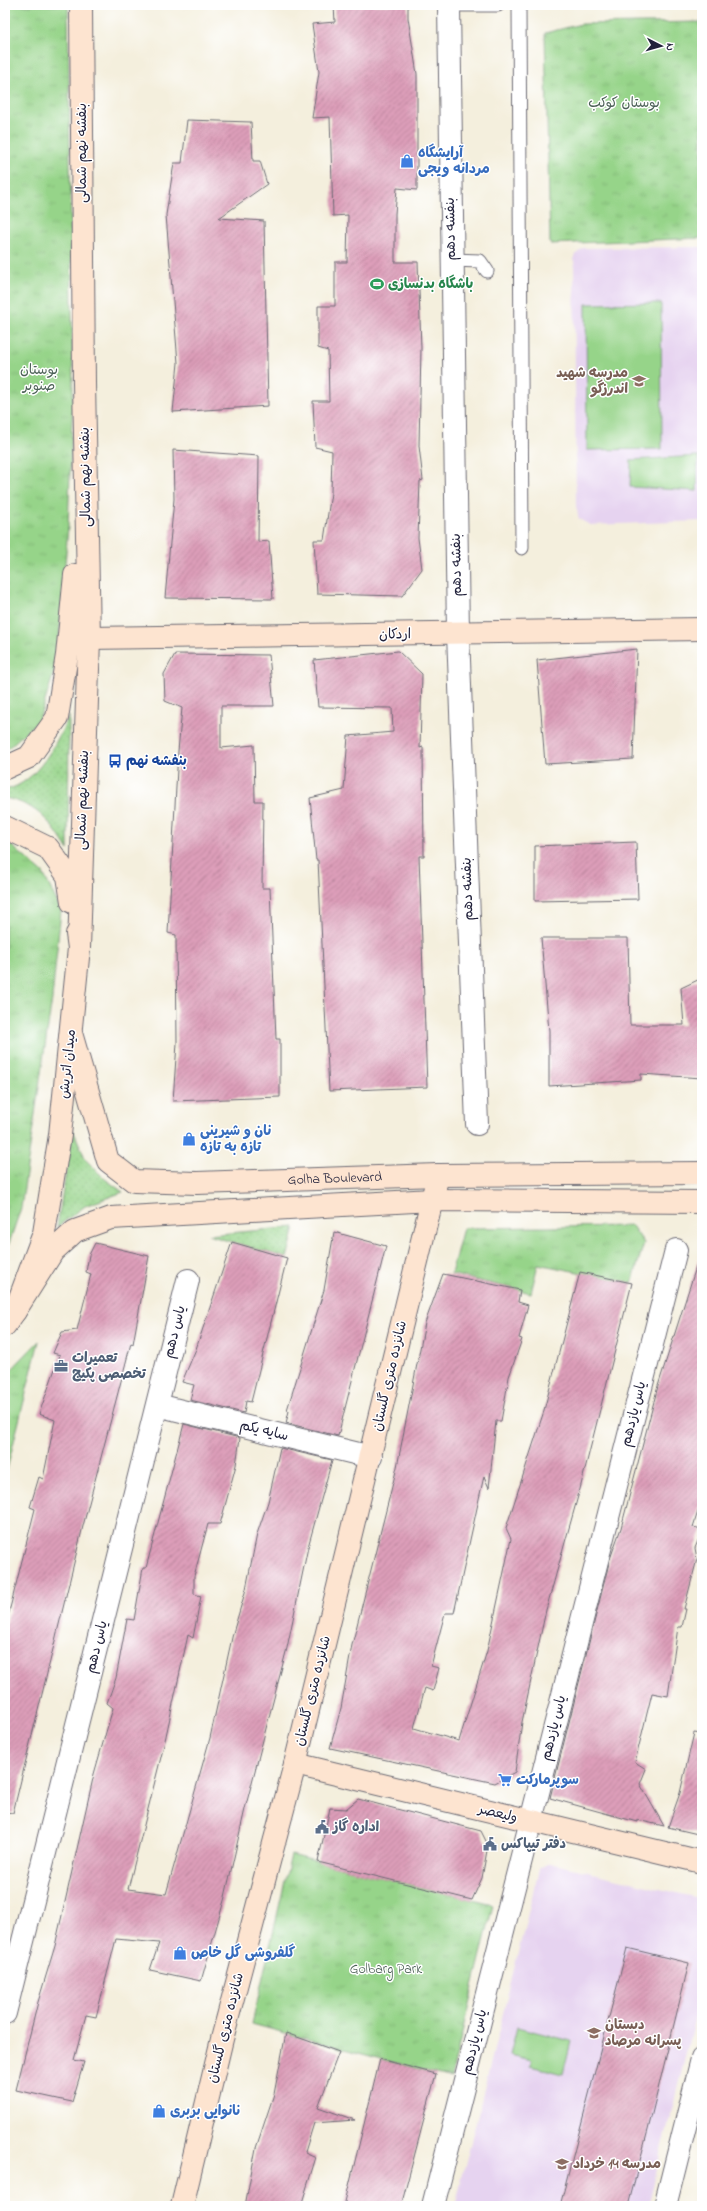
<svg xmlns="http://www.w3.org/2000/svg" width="707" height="2211" viewBox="0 0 707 2211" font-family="'Indie Flower','Playpen Sans Arabic',sans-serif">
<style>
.built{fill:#e6d3f0}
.grass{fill:url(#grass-dots);stroke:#5c7b62}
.park{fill:url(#park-tufts);stroke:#5c7b62}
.pitch{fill:#96d489;stroke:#5c7b62}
.building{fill:url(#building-hatch)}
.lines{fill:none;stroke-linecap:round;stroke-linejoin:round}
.lane-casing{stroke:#6c6a74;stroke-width:15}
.street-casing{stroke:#6c6a74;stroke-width:24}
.secondary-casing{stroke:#6c6a74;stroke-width:24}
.lane{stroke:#fff;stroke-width:13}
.street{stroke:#fff;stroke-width:22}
.secondary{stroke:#fde4d0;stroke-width:22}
.labels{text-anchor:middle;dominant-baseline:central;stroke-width:3;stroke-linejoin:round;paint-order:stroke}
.park-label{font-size:14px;fill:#4b6056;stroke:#fff}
.street-label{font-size:14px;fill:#22223b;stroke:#fff}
.shop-label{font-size:14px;font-weight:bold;fill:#366cbe;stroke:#fff;text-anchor:start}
.leisure-label{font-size:14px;font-weight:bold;fill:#27864d;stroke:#fff;text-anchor:start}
.education-label{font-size:14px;font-weight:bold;fill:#785e54;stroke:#fff;text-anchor:start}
.transit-label{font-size:14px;font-weight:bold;fill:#164399;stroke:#fff;text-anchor:start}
.service-label{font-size:14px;font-weight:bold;fill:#4e5e75;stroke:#fff;text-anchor:start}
</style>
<defs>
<pattern id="grass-dots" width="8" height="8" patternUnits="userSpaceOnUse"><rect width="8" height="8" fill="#96d489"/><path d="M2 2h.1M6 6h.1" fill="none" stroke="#81b677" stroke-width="1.8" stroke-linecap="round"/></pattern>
<pattern id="park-tufts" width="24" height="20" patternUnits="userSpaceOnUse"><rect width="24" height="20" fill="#96d489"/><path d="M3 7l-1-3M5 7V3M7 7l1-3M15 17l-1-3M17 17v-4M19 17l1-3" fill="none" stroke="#81b677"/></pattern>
<pattern id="building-hatch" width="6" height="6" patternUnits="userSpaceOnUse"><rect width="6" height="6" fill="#dd9eb9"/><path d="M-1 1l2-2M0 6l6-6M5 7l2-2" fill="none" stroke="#b38098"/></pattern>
</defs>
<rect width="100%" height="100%" fill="#fff"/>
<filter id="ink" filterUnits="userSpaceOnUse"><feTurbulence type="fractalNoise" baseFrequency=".025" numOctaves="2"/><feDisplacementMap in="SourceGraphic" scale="8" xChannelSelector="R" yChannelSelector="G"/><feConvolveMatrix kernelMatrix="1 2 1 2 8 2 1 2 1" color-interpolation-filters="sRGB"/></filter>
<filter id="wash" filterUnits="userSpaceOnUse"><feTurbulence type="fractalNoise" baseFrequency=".012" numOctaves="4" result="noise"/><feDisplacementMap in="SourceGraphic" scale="16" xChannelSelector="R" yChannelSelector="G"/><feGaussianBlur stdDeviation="0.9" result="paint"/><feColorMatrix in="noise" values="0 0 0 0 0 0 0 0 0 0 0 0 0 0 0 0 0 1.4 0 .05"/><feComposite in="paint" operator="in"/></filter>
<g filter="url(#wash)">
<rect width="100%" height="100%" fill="#f4efdd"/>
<path class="built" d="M 702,247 L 702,521 L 590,525 L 579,519 L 576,506 L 574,256 L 583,248 Z
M 550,1863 L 702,1899 L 702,1988 L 648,2206 L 455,2206 L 539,1869 Z"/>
<path class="grass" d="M 69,716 L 68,850 C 51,823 39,805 5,798 L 5,790 C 38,783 56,743 69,716 Z
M 73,1130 L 86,1160 L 105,1179 L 123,1192 L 85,1206 L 57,1227 Z
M 295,1227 L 287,1258 L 208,1235 Z"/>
<path class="park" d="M 5,5 L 68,5 L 73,393 L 68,527 L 57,663 L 39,720 L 5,751 Z
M 702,22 L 702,238 L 550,244 L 545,33 L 581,24 Z
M 5,840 L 43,873 L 61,910 L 52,999 L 21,1208 L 5,1255 Z
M 632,1226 L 644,1243 L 632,1283 L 538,1264 L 531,1293 L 451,1274 L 463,1228 Z
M 39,1341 L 5,1477 L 5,1376 Z
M 291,1855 L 493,1905 L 451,2078 L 252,2024 Z"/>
<path class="pitch" d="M 661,303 L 662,449 L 587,450 L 586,304 Z
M 698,456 L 697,491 L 630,487 L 631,460 Z
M 517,2027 L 571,2041 L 563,2074 L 530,2066 L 532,2060 L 510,2055 Z"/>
<g id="blocks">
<path class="building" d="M 334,5 L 408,5 L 408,18 L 417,74 L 417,190 L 397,188 L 395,214 L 395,262 L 418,262 L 421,348 L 419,446 L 423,480 L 420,481 L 418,538 L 422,569 L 402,596 L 317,594 L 314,540 L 324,540 L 331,493 L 332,451 L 315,447 L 313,401 L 329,401 L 328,351 L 318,348 L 318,306 L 335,306 L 335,262 L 347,262 L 348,215 L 333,216 L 330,117 L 312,118 L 319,72 L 312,24 L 335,22 Z
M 187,120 L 251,122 L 253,161 L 260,161 L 267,184 L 219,218 L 264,221 L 268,406 L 173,412 L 178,363 L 166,215 L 174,163 L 182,163 Z
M 173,450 L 259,456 L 258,542 L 269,541 L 273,599 L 165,598 L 174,499 Z
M 637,649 L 633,759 L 545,764 L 537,660 Z
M 398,651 L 422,674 L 420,748 L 423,747 L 424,856 L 419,856 L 427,1087 L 329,1091 L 318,860 L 316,860 L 310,798 L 344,790 L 348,736 L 393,732 L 392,708 L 318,707 L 314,660 Z
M 175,654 L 269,655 L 274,706 L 221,706 L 221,748 L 254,745 L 255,801 L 263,801 L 262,888 L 270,888 L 276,1039 L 280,1039 L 280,1097 L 173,1101 L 177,1043 L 176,935 L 168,933 L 178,751 L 182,708 L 165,701 L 164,674 Z
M 636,842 L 638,899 L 535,901 L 535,846 Z
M 541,938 L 628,938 L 630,1025 L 684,1025 L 681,988 L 702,978 L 702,1078 L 641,1074 L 641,1080 L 549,1086 L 549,1031 Z
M 334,1232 L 386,1246 L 338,1436 L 286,1423 L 289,1411 L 287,1410 L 324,1290 Z
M 232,1242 L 287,1258 L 251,1402 L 246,1401 L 244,1413 L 190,1400 L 194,1385 L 182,1382 L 196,1349 Z
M 95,1243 L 149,1256 L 133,1344 L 131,1343 L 83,1526 L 13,1813 L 5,1812 L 5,1628 L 35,1509 L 30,1507 L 39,1477 L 43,1479 L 55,1420 L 39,1414 L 60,1355 L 53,1353 L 62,1332 L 77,1330 L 91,1274 L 86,1272 L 89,1255 Z
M 698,1261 L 702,1262 L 702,1499 L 693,1527 L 702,1529 L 702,1531 L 695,1548 L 697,1559 L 684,1609 L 686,1609 L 682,1627 L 678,1627 L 668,1696 L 652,1693 L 635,1762 L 646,1769 L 640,1784 L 664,1826 L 637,1820 L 637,1822 L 550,1798 L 610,1559 L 621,1528 L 658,1386 Z
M 580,1272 L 632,1283 L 580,1489 L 546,1610 L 522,1722 L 515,1772 L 495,1783 L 330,1748 L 341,1708 L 352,1645 L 397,1467 L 425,1323 L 443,1274 L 520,1290 L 518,1302 L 528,1305 L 519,1338 L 522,1339 L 509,1377 L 501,1421 L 496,1421 L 489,1488 L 484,1476 L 454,1613 L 445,1613 L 431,1666 L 439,1668 L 433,1691 L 425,1688 L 414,1728 L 459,1741 L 487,1651 L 511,1539 L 506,1528 L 543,1414 Z
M 184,1424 L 240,1438 L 236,1465 L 222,1517 L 220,1524 L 208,1524 L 194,1576 L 194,1594 L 201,1596 L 193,1638 L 188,1635 L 164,1745 L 128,1889 L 166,1894 L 210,1738 L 233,1633 L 246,1589 L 257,1534 L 268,1502 L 280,1448 L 332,1460 L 308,1547 L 287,1648 L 245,1809 L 225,1897 L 201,1981 L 150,1970 L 159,1943 L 116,1939 L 96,2017 L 86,2015 L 74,2060 L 84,2062 L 72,2102 L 16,2090 L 38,2002 L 55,1946 L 94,1774 L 113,1708 L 107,1703 L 116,1678 L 127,1619 L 134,1620 L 143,1568 L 146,1568 Z
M 694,1733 L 702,1734 L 702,1835 L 668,1827 L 680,1793 Z
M 358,1799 L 481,1831 L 488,1845 L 482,1878 L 472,1900 L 318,1862 L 330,1808 L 346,1809 Z
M 627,1948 L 689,1963 L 648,2130 L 628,2206 L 560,2206 Z
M 286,2033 L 339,2052 L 318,2107 L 355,2120 L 314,2123 L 305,2152 L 316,2157 L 301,2206 L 245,2206 L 256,2148 L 274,2094 Z
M 380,2059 L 436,2074 L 401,2206 L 344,2206 Z"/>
</g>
</g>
<g filter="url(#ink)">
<use href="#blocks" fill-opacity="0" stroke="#6c6a74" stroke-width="1"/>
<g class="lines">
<g class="lane-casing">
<path id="lane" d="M 449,5 L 498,5
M 519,5 L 522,548
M 452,260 L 480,261 L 487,271"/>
</g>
<g class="street-casing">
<path id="street" d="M 449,5 L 458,634 L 477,1124
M 157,1405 L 371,1457
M 5,2013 L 188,1280
M 433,2206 L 676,1250
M 665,2206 L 702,2059"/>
</g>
<g class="secondary-casing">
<g id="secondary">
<path d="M 89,638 L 702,629"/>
<path d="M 5,768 L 29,757 L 57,718 L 67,655 L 75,575"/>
<path d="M 5,827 L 48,848 L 68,876 L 72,902"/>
<path d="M 79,948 L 89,638 L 84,383 L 81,5"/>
<path id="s1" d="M 71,1033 L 108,1161 L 134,1181 L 197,1183 L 438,1175 L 702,1173"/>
<path d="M 15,1311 L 53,1251 L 75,1231 L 111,1218 L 432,1200 L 702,1202"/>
<path d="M 5,1325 L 15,1311 L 44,1233 L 60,1135 L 79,948 L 77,934"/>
<path d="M 295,1764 L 702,1862"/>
<path d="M 182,2206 L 222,2039 L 295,1764 L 438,1175"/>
</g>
</g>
<use href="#lane" class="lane"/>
<use href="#street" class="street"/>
<use href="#secondary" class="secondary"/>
</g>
</g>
<defs>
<g id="shop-bare" transform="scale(1.08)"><path d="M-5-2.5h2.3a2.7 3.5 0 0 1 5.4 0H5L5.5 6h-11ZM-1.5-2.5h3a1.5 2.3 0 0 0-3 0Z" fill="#3f7fe0" stroke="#fff" stroke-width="2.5" paint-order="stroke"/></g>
<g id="stadium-bare" transform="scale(1.08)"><path d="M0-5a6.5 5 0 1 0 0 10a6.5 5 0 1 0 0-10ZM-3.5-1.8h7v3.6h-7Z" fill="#2e9e5b" stroke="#fff" stroke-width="2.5" paint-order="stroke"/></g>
<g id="school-bare" transform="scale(1.08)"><path d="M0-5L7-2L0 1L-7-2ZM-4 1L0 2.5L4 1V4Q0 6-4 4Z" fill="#8d6e63" stroke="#fff" stroke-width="2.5" paint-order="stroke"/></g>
<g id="bus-bare" transform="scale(1.08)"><path d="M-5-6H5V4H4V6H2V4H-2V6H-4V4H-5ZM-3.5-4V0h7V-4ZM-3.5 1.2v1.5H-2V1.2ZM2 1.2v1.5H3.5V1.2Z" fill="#1a4fb4" stroke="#fff" stroke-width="2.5" paint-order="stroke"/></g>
<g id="office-bare" transform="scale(1.08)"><path d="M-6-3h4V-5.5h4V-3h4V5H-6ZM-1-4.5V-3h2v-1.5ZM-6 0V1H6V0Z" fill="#5c6f8a" stroke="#fff" stroke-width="2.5" paint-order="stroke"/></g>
<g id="supermarket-bare" transform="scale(1.08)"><path d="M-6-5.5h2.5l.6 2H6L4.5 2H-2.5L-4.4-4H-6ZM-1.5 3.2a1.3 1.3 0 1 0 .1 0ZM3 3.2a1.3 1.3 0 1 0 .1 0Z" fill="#3f7fe0" stroke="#fff" stroke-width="2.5" paint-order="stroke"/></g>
<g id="civic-bare" transform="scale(1.08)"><path d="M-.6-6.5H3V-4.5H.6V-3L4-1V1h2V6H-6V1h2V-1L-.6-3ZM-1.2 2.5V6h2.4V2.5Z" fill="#5c6f8a" stroke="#fff" stroke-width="2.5" paint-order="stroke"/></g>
</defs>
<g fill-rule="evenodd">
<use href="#shop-bare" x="407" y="161"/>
<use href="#stadium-bare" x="377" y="284"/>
<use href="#school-bare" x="639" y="381"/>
<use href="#bus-bare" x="115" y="761"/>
<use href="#shop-bare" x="189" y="1139"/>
<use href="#office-bare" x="61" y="1366"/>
<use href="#supermarket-bare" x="505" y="1780"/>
<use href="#civic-bare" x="322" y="1827"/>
<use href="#civic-bare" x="490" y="1844"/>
<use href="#shop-bare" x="180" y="1953"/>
<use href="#school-bare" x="594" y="2033"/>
<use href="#shop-bare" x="159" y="2111"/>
<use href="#school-bare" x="562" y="2164"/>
</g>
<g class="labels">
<g class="park-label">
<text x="624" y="103">بوستان کوکب</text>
<text x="39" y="370">بوستان<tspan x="39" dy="16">صنوبر</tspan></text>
<text x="386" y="1969">Golbarg Park</text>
</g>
<g class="street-label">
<text transform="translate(82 153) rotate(-90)">بنفشه نهم شمالی</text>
<text transform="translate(451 229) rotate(-91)">بنفشه دهم</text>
<text transform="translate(86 477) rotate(-91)">بنفشه نهم شمالی</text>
<text transform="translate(457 565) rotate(-91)">بنفشه دهم</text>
<text transform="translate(395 635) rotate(-1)">اردکان</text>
<text transform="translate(83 800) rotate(-88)">بنفشه نهم شمالی</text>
<text transform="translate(468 889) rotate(-92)">بنفشه دهم</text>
<text transform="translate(68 1064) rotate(-84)">میدان اتریش</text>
<text stroke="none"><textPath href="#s1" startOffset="367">Golha Boulevard</textPath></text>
<text transform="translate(175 1332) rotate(-76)">یاس دهم</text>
<text transform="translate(390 1376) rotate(-77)">شانزده متری گلستان</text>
<text transform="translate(634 1414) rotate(-76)">یاس یازدهم</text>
<text transform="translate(264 1431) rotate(14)">سایه یکم</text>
<text transform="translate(97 1647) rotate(-76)">یاس دهم</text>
<text transform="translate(313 1691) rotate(-76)">شانزده متری گلستان</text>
<text transform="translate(554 1728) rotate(-76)">یاس یازدهم</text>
<text transform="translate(498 1814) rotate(14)">ولیعصر</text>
<text transform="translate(226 2028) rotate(-76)">شانزده متری گلستان</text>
<text transform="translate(475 2042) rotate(-76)">یاس یازدهم</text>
</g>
<g class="shop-label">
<text x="418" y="153">آرایشگاه<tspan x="418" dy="16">مردانه ویجی</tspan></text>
<text x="200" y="1131">نان و شیرینی<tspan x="200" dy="16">تازه به تازه</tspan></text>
<text x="516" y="1780">سوپرمارکت</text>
<text x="191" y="1953">گلفروشی گل خاص</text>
<text x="170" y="2111">نانوایی بربری</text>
</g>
<g class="leisure-label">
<text x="388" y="284">باشگاه بدنسازی</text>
</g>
<g class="education-label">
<text x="628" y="373" text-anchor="end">مدرسه شهید<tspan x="628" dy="16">اندرزگو</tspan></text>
<text x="605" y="2025">دبستان<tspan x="605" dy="16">پسرانه مرصاد</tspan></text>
<text x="573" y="2164">مدرسه 14 خرداد</text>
</g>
<g class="transit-label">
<text x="126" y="761">بنفشه نهم</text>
</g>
<g class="service-label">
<text x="72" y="1358">تعمیرات<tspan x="72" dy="16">تخصصی پکیج</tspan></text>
<text x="333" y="1827">اداره گاز</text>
<text x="501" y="1844">دفتر تیپاکس</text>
</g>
</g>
<rect width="707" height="2211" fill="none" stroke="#fff" stroke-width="20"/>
<g transform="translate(661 46) rotate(96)" stroke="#ffffff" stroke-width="3" paint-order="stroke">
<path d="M0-3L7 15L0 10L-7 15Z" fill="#22223b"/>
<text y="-6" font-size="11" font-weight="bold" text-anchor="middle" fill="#22223b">N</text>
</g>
</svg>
